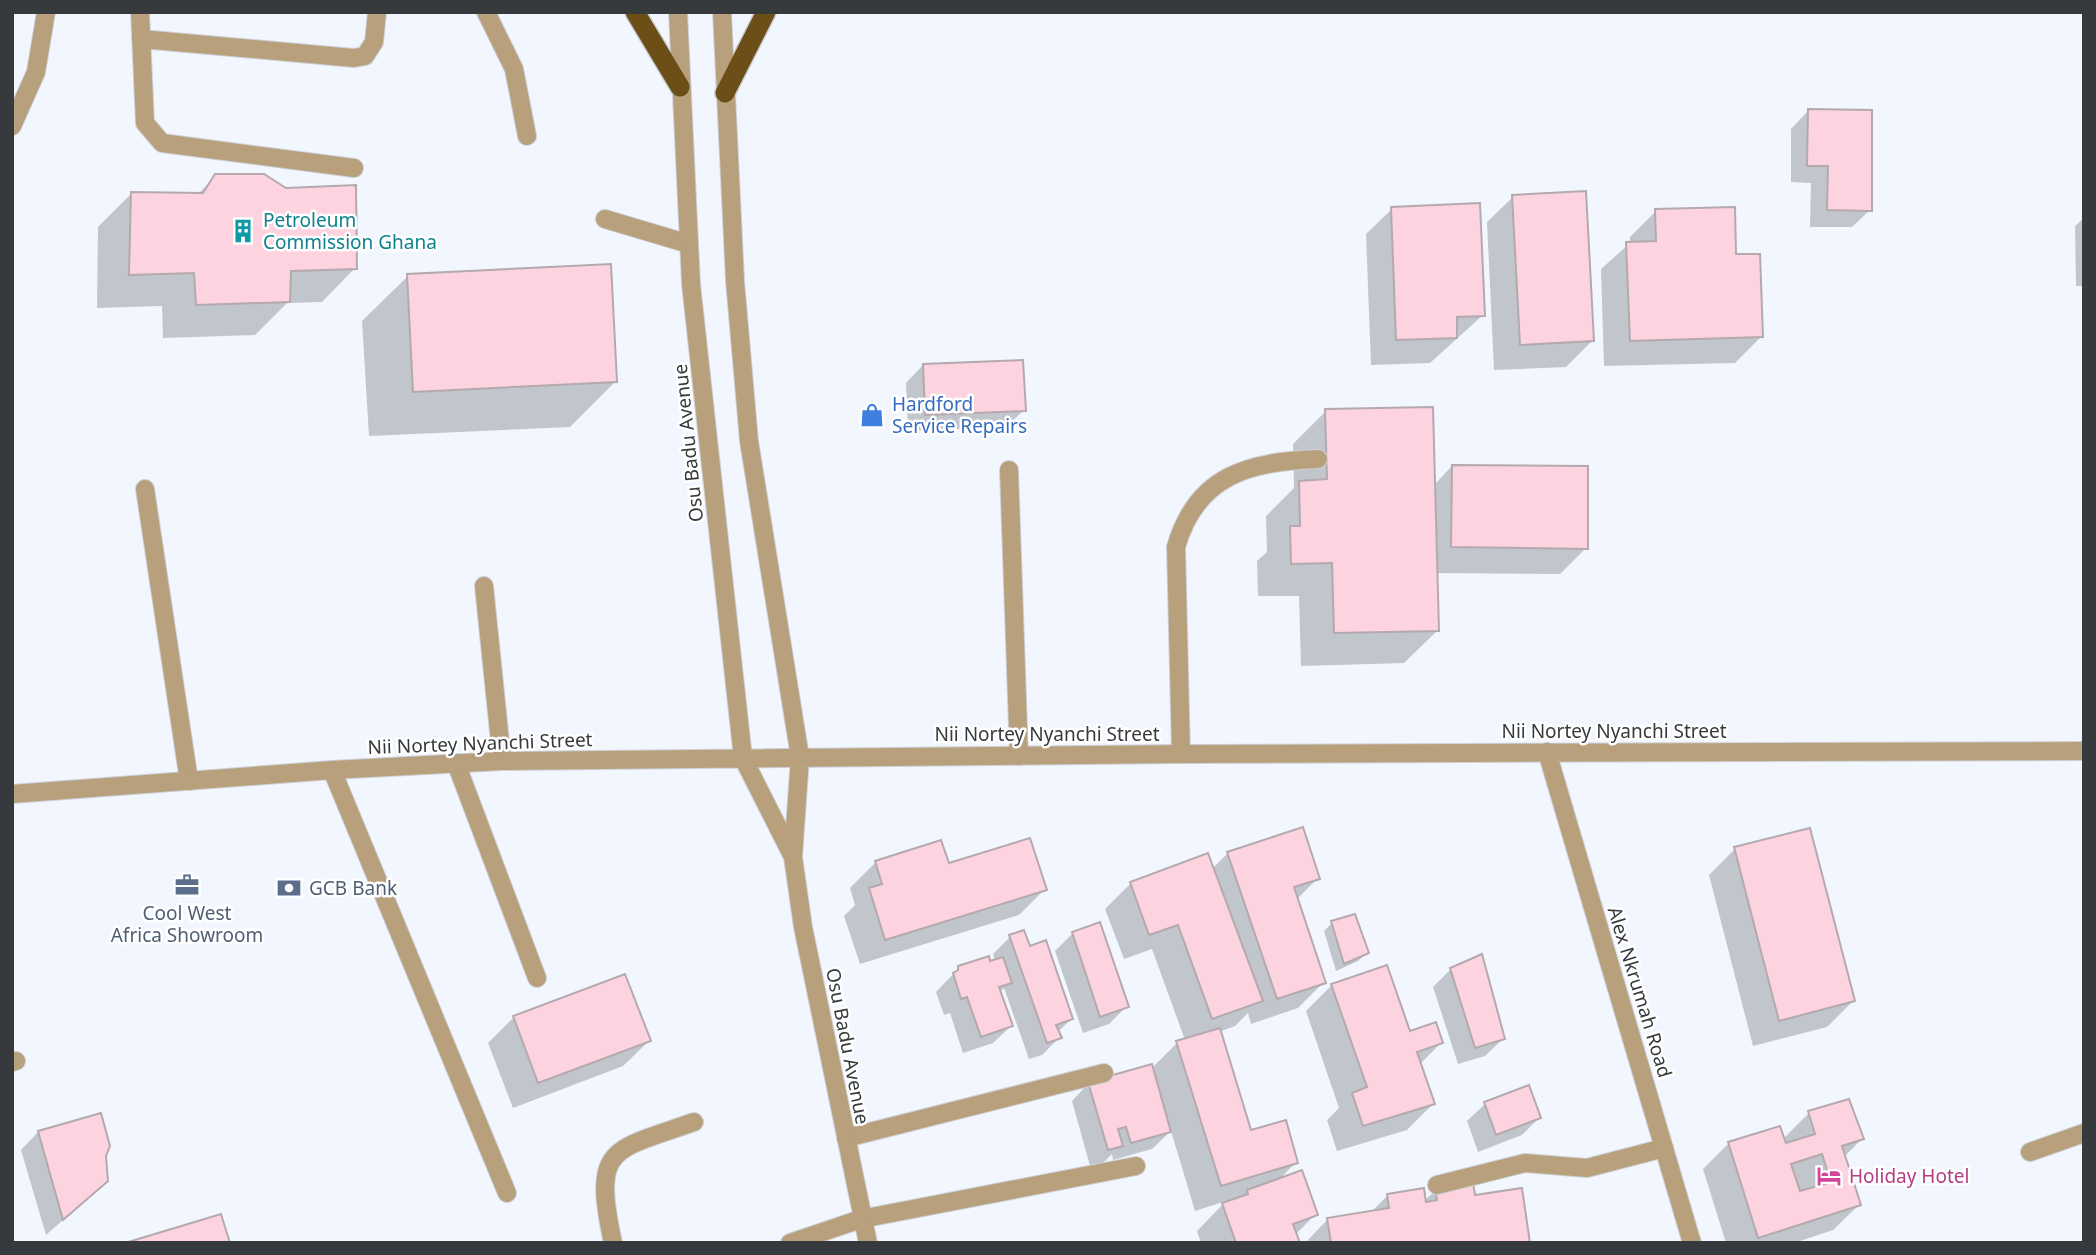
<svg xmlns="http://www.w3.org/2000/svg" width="2096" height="1255" viewBox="0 0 2096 1255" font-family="'Noto Sans',sans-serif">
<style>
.shadow{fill:#0003}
.building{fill:#fed3e0;stroke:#b4a9ac;stroke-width:2;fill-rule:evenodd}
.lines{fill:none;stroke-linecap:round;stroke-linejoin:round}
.service-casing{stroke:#cdd1d8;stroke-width:20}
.minor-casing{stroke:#cdd1d8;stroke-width:20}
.trunk-casing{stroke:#cdd1d8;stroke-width:22}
.service{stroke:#b8a07c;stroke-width:18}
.minor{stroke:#b8a07c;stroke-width:18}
.trunk{stroke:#6c4e17;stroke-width:19}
.labels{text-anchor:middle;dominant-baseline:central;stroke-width:5;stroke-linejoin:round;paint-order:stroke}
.culture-label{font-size:19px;fill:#0d838f;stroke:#fff;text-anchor:start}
.shop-label{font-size:19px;fill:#366cbe;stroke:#fff;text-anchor:start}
.street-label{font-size:19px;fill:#373a3d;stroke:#fff}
.service-label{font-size:19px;fill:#4e5e75;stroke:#fff;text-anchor:start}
.hotel-label{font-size:19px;fill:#b23c85;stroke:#fff;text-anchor:start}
</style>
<rect width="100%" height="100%" fill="#f2f7ff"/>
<path class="shadow" d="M 1808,111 L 1870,210 L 1852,227 L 1810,227 L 1811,183 L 1791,182 L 1791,129 Z
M 216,176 L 285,190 L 355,268 L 322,302 L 287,303 L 255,335 L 163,338 L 162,306 L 97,308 L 98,227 L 131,194 L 197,195 Z
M 1513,197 L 1592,341 L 1566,367 L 1494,370 L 1487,222 Z
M 1392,209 L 1483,315 L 1430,363 L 1371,365 L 1366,234 Z
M 1656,211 L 1735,256 L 1761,337 L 1735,363 L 1604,366 L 1601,269 L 1630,243 L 1630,237 Z
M 2084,218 L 2084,286 L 2076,286 L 2075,226 Z
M 408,276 L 615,382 L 570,427 L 369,436 L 362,321 Z
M 923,365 L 1024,410 L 1006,427 L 908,431 L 906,383 Z
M 1326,411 L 1434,485 L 1452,466 L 1586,548 L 1560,574 L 1436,573 L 1438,630 L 1404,663 L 1301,666 L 1299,596 L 1258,596 L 1257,561 L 1267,552 L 1266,516 L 1294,488 L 1293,444 Z
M 1735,849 L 1853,1001 L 1827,1027 L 1753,1046 L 1709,875 Z
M 1228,853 L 1318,878 L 1296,900 L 1324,982 L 1298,1008 L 1251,1024 L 1248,1013 L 1235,1026 L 1219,1032 L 1249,1132 L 1296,1162 L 1278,1181 L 1316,1214 L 1295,1235 L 1299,1243 L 1201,1243 L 1197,1231 L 1226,1201 L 1195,1211 L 1171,1131 L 1152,1149 L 1113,1160 L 1112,1154 L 1103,1163 L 1090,1166 L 1072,1101 L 1089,1083 L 1152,1068 L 1177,1043 L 1185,1040 L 1152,949 L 1124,959 L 1105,909 L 1131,883 L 1212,869 Z
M 876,862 L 948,865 L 1045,889 L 1019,915 L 860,964 L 844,916 L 855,905 L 850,888 Z
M 1332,923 L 1367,953 L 1358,961 L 1336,971 L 1324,931 Z
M 1073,933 L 1126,1007 L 1109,1024 L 1083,1033 L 1055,951 Z
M 1010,937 L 1028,948 L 1071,1019 L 1058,1032 L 1060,1037 L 1042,1055 L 1029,1059 L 1004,988 L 999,993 L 1011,1026 L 993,1043 L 963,1053 L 950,1013 L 944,1015 L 936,992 L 959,968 L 995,961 L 993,954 Z
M 1451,969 L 1503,1039 L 1485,1056 L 1458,1064 L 1433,987 Z
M 1332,985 L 1409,1034 L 1441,1043 L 1419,1065 L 1433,1104 L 1407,1130 L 1337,1151 L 1327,1120 L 1339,1108 L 1306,1011 Z
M 514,1017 L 649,1041 L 623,1066 L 513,1108 L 488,1043 Z
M 1485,1104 L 1539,1118 L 1522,1135 L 1478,1152 L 1467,1121 Z
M 1809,1113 L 1862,1139 L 1844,1157 L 1859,1205 L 1833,1230 L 1794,1243 L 1726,1243 L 1703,1169 L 1729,1143 L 1783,1139 Z
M 38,1132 L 88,1198 L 46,1235 L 21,1150 Z
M 1436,1190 L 1474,1197 L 1528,1243 L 1305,1243 L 1328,1219 L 1370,1213 L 1388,1195 L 1424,1201 Z"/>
<path class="building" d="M 1808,109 L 1872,110 L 1872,211 L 1827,210 L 1828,166 L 1807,166 Z
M 215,174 L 264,174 L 286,188 L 356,185 L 357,269 L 291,271 L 290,302 L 196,305 L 194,273 L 129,275 L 131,192 L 203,193 Z
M 1586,191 L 1594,341 L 1520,345 L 1512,195 Z
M 1480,203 L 1485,316 L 1457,317 L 1457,338 L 1396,340 L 1391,207 Z
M 1735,207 L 1736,254 L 1760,254 L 1763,337 L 1630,341 L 1626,242 L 1656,241 L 1655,209 Z
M 611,264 L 617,382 L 413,392 L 407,274 Z
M 1023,360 L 1026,411 L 925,415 L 923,364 Z
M 1433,407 L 1439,631 L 1334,633 L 1332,563 L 1291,564 L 1290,526 L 1300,526 L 1299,481 L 1327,479 L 1325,409 Z
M 1452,465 L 1588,466 L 1588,549 L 1451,547 Z
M 1303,827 L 1320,879 L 1294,887 L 1326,983 L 1277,999 L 1227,852 Z
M 1810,828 L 1855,1001 L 1779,1021 L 1734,847 Z
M 1030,838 L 1047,890 L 885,940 L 869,888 L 882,884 L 875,861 L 941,840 L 949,863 Z
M 1208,853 L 1263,1001 L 1212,1019 L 1178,925 L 1149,935 L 1130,882 Z
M 1355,914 L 1369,953 L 1344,964 L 1331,921 Z
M 1100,922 L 1129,1007 L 1100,1017 L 1072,932 Z
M 1024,930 L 1030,946 L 1046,940 L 1073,1019 L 1056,1025 L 1062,1038 L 1047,1043 L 1009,935 Z
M 1482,954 L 1505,1039 L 1475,1048 L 1450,968 Z
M 989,956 L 990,961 L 1003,957 L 1012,983 L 999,987 L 1013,1026 L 981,1037 L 967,997 L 961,999 L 953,973 L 958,970 L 958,966 Z
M 1387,965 L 1410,1031 L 1436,1022 L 1443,1043 L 1417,1052 L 1435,1104 L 1363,1126 L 1352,1093 L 1367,1087 L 1331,984 Z
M 625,974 L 651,1041 L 538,1083 L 513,1016 Z
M 1220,1028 L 1251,1130 L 1286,1120 L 1298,1163 L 1221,1186 L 1176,1041 Z
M 1152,1064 L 1171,1132 L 1131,1143 L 1126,1127 L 1118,1129 L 1123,1146 L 1108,1150 L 1088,1082 Z
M 1529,1085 L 1541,1118 L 1496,1135 L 1484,1102 Z
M 1849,1099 L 1864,1139 L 1842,1146 L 1861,1205 L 1758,1238 L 1728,1142 L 1780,1126 L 1786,1143 L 1815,1134 L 1808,1111 ZM 1822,1154 L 1831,1182 L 1800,1191 L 1791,1164 Z
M 101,1113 L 110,1146 L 106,1156 L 108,1181 L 63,1220 L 38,1131 Z
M 1302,1170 L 1318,1215 L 1293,1224 L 1300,1243 L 1236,1243 L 1222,1203 L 1248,1194 L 1247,1190 Z
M 1473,1182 L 1475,1195 L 1522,1188 L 1530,1243 L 1331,1243 L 1327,1218 L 1389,1208 L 1387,1194 L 1424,1188 L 1426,1202 L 1437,1200 L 1435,1188 Z
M 221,1214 L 230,1243 L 125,1243 Z"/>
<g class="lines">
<g class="service-casing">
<path id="service" d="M 140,12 L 145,123 L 162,143 L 354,168
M 486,12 L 514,69 L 527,136
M 141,39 L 354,58 L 365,56 L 374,42 L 377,12
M 12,126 L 36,72 L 46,12
M 605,219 L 689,244
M 1009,470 L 1019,756
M 145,489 L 189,781
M 484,586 L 502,761
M 1181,754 L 1176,547 C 1197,474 1250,462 1318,459
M 456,763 L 537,978
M 12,1062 L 16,1061
M 846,1138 L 1104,1073
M 1437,1185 L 1525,1163 L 1587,1168 L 1664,1148
M 861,1219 L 1136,1166
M 613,1243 C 592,1146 611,1151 694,1122"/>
</g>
<g class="minor-casing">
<path id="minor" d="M 678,12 L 691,284 L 743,758 L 793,857
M 722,12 L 735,281 L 749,441 L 800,757 L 793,857 L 803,927 L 868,1243
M 1547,752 L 1692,1243
M 332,770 L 507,1193
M 12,794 L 332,770 L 502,761 L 1181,754 L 2084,751
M 2030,1152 L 2084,1133
M 790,1243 L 861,1219"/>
</g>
<g class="trunk-casing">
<path id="trunk" d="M 635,12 L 680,87
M 725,93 L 766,12"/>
</g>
<use href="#service" class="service"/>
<use href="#minor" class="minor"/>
<use href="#trunk" class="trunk"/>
</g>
<defs>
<g id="building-bare" transform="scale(1.89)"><path d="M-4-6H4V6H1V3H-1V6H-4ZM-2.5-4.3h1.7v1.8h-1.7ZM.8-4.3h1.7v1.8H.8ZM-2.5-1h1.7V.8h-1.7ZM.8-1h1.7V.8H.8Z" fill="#0f9aa8" stroke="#fff" stroke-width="2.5" paint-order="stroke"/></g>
<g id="shop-bare" transform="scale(1.89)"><path d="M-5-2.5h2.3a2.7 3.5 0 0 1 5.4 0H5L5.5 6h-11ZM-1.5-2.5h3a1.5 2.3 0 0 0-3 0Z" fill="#3f7fe0" stroke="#fff" stroke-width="2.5" paint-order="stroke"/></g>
<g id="office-bare" transform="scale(1.89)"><path d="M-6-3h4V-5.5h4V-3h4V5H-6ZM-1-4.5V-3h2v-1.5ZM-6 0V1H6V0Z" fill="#5c6f8a" stroke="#fff" stroke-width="2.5" paint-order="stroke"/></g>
<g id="bank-bare" transform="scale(1.89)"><path d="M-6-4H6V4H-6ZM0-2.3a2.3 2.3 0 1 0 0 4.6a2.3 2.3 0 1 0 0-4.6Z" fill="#5c6f8a" stroke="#fff" stroke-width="2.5" paint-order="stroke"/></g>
<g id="hotel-bare" transform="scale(1.89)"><path d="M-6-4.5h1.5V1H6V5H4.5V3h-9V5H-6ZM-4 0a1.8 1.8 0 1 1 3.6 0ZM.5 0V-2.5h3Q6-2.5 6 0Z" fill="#d1479c" stroke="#fff" stroke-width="2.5" paint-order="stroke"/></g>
</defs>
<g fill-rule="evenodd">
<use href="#building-bare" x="243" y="231"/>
<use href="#shop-bare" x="872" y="415"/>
<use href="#office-bare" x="187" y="885"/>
<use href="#bank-bare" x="289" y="888"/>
<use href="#hotel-bare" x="1829" y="1176"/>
</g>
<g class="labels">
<g class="culture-label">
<text x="263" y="220">Petroleum<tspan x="263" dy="22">Commission Ghana</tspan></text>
</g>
<g class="shop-label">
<text x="892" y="404">Hardford<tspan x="892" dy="22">Service Repairs</tspan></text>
</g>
<g class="street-label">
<text transform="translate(688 443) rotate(-96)">Osu Badu Avenue</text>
<text x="1614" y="731">Nii Nortey Nyanchi Street</text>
<text x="1047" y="734">Nii Nortey Nyanchi Street</text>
<text transform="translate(480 743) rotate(-2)">Nii Nortey Nyanchi Street</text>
<text transform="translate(1640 992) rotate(73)">Alex Nkrumah Road</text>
<text transform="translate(848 1046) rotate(79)">Osu Badu Avenue</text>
</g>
<g class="service-label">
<text x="309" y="888">GCB Bank</text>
<text x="187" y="913" text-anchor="middle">Cool West<tspan x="187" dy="22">Africa Showroom</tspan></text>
</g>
<g class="hotel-label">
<text x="1849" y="1176">Holiday Hotel</text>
</g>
</g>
<rect width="2096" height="1255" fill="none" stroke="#373a3d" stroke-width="28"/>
</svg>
